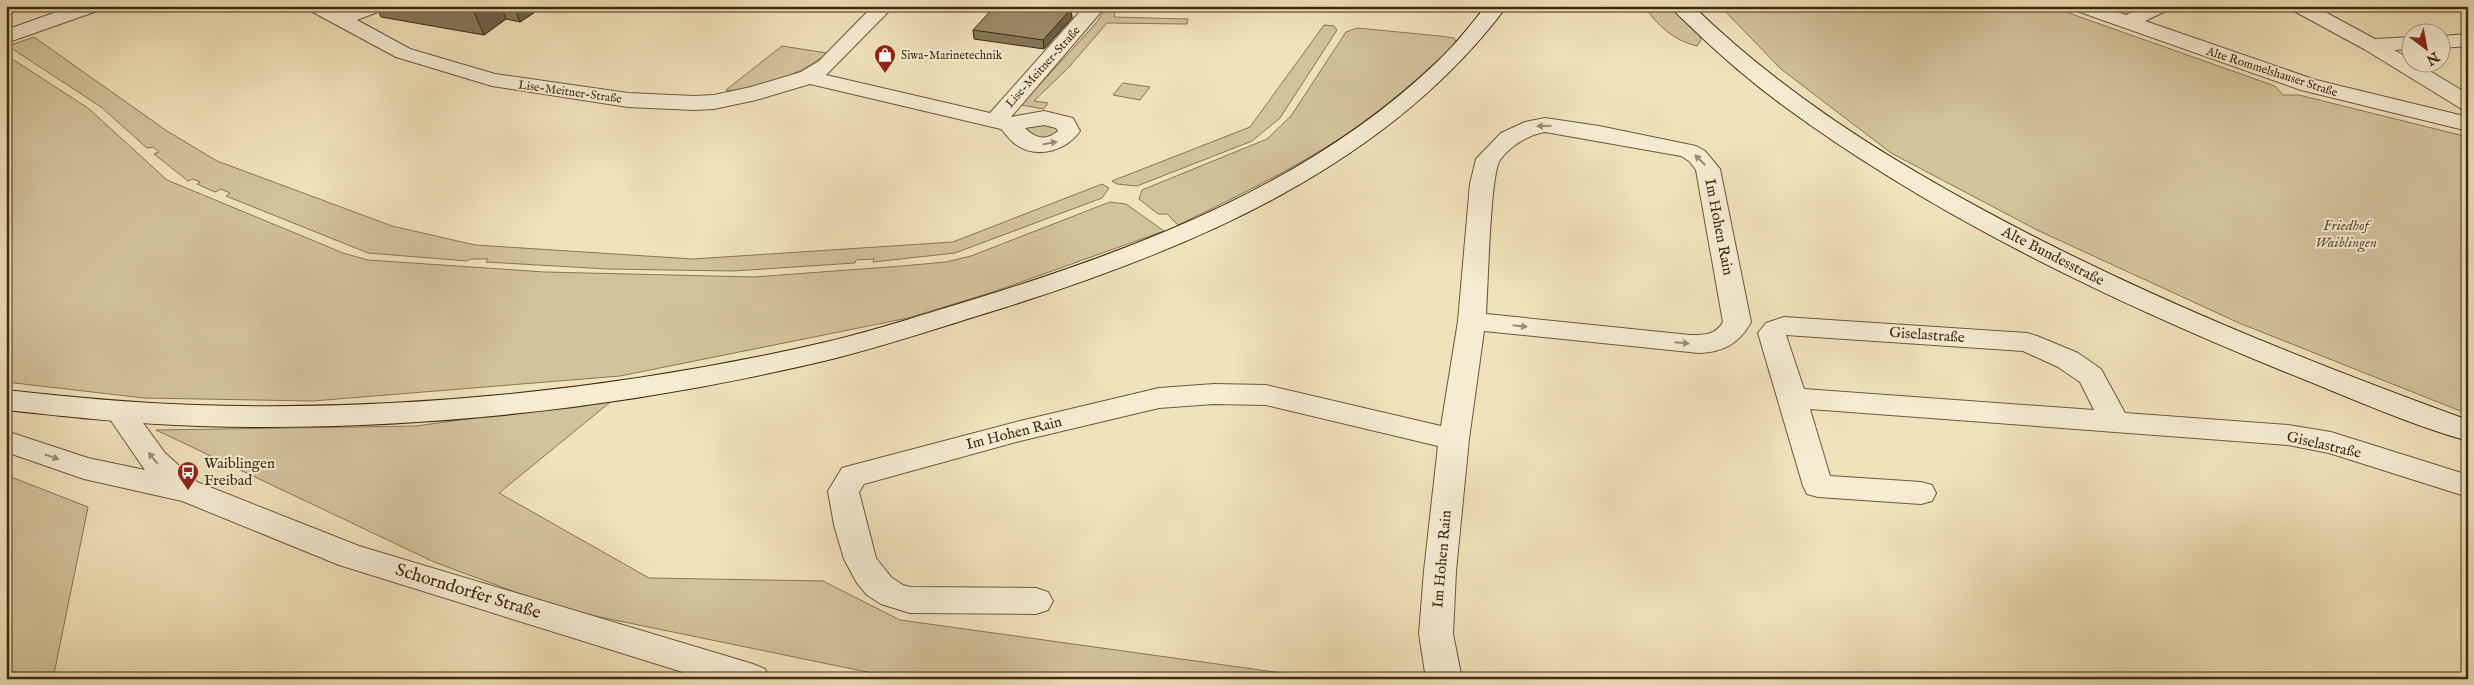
<svg xmlns="http://www.w3.org/2000/svg" width="2474" height="685" viewBox="0 0 2474 685" font-family="'IM FELL English',serif">
<style>
.green{fill:#d2c39d;stroke:#887654}
.lines{fill:none;stroke-linecap:round;stroke-linejoin:round}
.minor-casing{stroke:#6b5838;stroke-width:2}
.tertiary-casing{stroke:#6b5838;stroke-width:2}
.secondary-casing{stroke:#3f2a0c;stroke-width:2}
.minor{fill:#f5ecd3;fill-rule:evenodd}
.tertiary{fill:#f5ecd3;fill-rule:evenodd}
.secondary{fill:#f5ecd3;fill-rule:evenodd}
.wall{fill:#857759;stroke:#3f2a0c}
.shaded-wall{fill:#6c6148;stroke:#3f2a0c}
.building{fill:#9b8a67;stroke:#3f2a0c}
.oneway{fill:#9a8b70}
.labels{text-anchor:middle;dominant-baseline:central;stroke-width:4;stroke-linejoin:round;paint-order:stroke}
.far-poi-label{font-size:12px;fill:#3f2a0c;stroke:#f5ecd3;text-anchor:start}
.far-street-label{font-size:12px;fill:#3f2a0c;stroke:#f5ecd3}
.park-label{font-size:15px;font-style:italic;fill:#645030;stroke:#f5ecd3}
.street-label{font-size:15px;fill:#3f2a0c;stroke:#f5ecd3}
.poi-label{font-size:15px;fill:#3f2a0c;stroke:#f5ecd3;text-anchor:start}
.near-street-label{font-size:18px;fill:#3f2a0c;stroke:#f5ecd3}
</style>
<rect width="100%" height="100%" fill="#f0e2bb"/>
<filter id="stains"><feTurbulence type="fractalNoise" baseFrequency=".004" numOctaves="4"/><feColorMatrix values="0 0 0 0 .2 0 0 0 0 .09 0 0 0 0 .02 0 0 0 .5 -.17"/></filter>
<radialGradient id="worn" r=".72"><stop offset=".6" stop-color="#630" stop-opacity="0"/><stop offset="1" stop-color="#630" stop-opacity=".3"/></radialGradient>
<path class="green" d="M 1644,6 L 1668,6 L 1699,34 L 1701,40 L 1697,46 C 1673,40 1658,26 1644,6 Z
M 1720,6 L 2049,6 L 2275,86 L 2283,95 L 2299,95 L 2468,137 L 2468,414 L 2239,323 L 2037,230 L 1891,153 L 1781,69 Z
M 1104,11 L 1115,11 L 1114,17 L 1188,19 L 1187,24 L 1107,23 L 1069,67 L 1034,101 L 1048,103 L 1044,109 L 1021,105 L 1097,22 Z
M 1324,25 L 1334,26 L 1337,30 L 1280,118 L 1252,141 L 1137,186 L 1117,184 L 1112,181 L 1250,127 Z
M 1357,28 L 1440,36 L 1454,38 L 1457,43 C 1421,76 1384,109 1342,137 C 1290,171 1234,198 1178,225 L 1167,214 L 1158,214 L 1139,199 L 1142,190 L 1267,139 L 1291,116 L 1346,32 Z
M 34,37 L 167,131 L 217,161 L 392,226 L 475,245 L 693,259 L 953,242 L 1102,184 L 1109,188 L 1102,198 L 955,253 L 873,262 L 874,259 L 856,260 L 855,263 L 733,271 L 607,269 L 486,262 L 488,259 L 471,259 L 467,261 L 368,253 L 226,196 L 230,193 L 221,189 L 215,192 L 197,184 L 200,182 L 193,179 L 188,181 L 154,154 L 159,152 L 153,147 L 147,148 L 101,107 L 8,46 Z
M 782,46 L 827,53 C 800,76 768,83 734,91 L 726,90 Z
M 6,55 L 88,108 L 167,180 L 343,253 L 368,260 L 545,272 L 754,277 L 902,266 L 946,262 L 971,256 L 1110,202 L 1126,204 L 1164,231 L 996,291 L 908,318 L 620,376 L 313,401 L 144,398 L 6,382 Z
M 1123,83 L 1150,87 L 1140,100 L 1113,95 Z
M 1051,124 L 1058,126 L 1059,134 L 1040,139 L 1023,129 L 1024,125 Z
M 614,399 L 499,493 L 649,578 L 823,581 L 900,620 L 1325,679 L 981,679 L 872,673 L 561,609 L 434,562 L 156,430 L 416,426 Z
M 6,475 L 88,507 L 54,674 L 67,679 L 6,679 Z"/>
<g class="lines">
<g class="minor-casing">
<path id="minor" d="M 73,6 L 103,6 L 100,10 L 6,43 L 6,30 Z
M 306,6 L 331,6 L 341,12 L 357,6 L 386,6 L 383,10 L 357,20 L 410,49 L 495,74 L 628,93 L 694,96 L 714,95 L 751,87 L 801,72 L 819,61 L 873,6 L 894,6 L 826,75 L 990,113 L 1085,6 L 1106,6 L 1011,117 L 1044,111 L 1073,118 L 1080,131 C 1067,150 1039,159 1018,146 C 1011,142 1006,134 1001,129 L 810,84 L 756,100 L 714,109 L 694,110 L 628,107 L 492,86 L 396,57 L 309,10 ZM 1044,125 L 1056,128 L 1058,131 C 1046,141 1036,139 1025,128 Z
M 2071,6 L 2101,6 L 2126,15 L 2144,6 L 2171,6 L 2168,10 L 2145,21 L 2316,80 L 2468,117 L 2468,131 L 2301,90 L 2074,10 Z
M 2289,6 L 2314,6 L 2375,39 L 2412,37 L 2412,49 L 2394,50 L 2412,60 L 2412,62 L 2415,62 L 2468,94 L 2468,110 L 2460,108 L 2364,49 L 2292,10 Z
M 2468,34 L 2468,46 L 2442,48 L 2442,36 Z
M 1545,118 L 1599,126 L 1696,146 L 1705,151 L 1720,169 L 1751,322 C 1739,344 1723,352 1699,353 L 1484,331 L 1469,439 L 1456,571 L 1453,634 L 1462,679 L 1426,679 L 1419,634 L 1424,571 L 1438,446 L 1266,405 L 1214,404 L 1159,408 L 1020,441 L 864,484 L 859,492 L 876,558 L 891,577 L 903,585 L 910,587 L 1036,588 L 1048,592 L 1053,601 L 1048,610 L 1036,614 L 910,613 L 881,604 L 867,595 L 857,583 L 844,559 L 834,525 L 828,491 L 842,468 L 853,465 L 1020,421 L 1159,388 L 1214,384 L 1266,385 L 1441,426 L 1458,321 L 1470,184 L 1476,159 L 1501,133 L 1525,122 ZM 1545,132 L 1681,156 L 1689,161 L 1696,170 L 1723,322 C 1716,335 1704,335 1690,335 L 1486,314 C 1488,288 1490,175 1500,160 C 1510,146 1528,135 1545,132 Z
M 1784,317 L 2027,333 L 2037,336 L 2078,353 L 2101,369 L 2125,413 L 2288,425 L 2331,432 L 2468,475 L 2468,497 L 2329,453 L 2288,445 L 1810,409 L 1830,476 L 1921,482 L 1932,485 L 1936,493 L 1932,501 L 1921,504 L 1818,497 L 1807,494 L 1803,486 L 1758,333 L 1766,323 ZM 1786,335 L 2023,351 L 2058,367 L 2080,382 L 2094,410 L 1804,389 Z"/>
</g>
<g class="tertiary-casing">
<path id="tertiary" d="M 120,402 L 130,405 L 165,453 L 197,482 L 359,546 L 753,664 L 765,669 L 770,679 L 705,679 L 339,565 L 182,501 L 84,479 L 6,452 L 6,431 L 88,458 L 145,470 L 105,412 L 110,405 Z"/>
</g>
<g class="secondary-casing">
<path id="secondary" d="M 1486,6 L 1507,6 C 1386,168 1190,249 1003,308 C 944,326 885,346 824,361 C 621,409 408,432 199,426 C 135,424 70,417 6,410 L 6,390 C 69,397 132,403 196,405 C 403,412 624,389 826,342 C 877,330 928,313 978,298 C 1143,247 1313,182 1439,60 C 1456,44 1471,24 1486,6 Z
M 1671,6 L 1693,6 C 1779,90 1881,155 1987,212 C 2141,295 2303,360 2468,420 L 2468,441 C 2405,423 2344,395 2283,371 C 2109,300 1933,216 1781,104 C 1750,81 1721,56 1693,29 C 1686,22 1677,15 1671,6 Z"/>
</g>
<use href="#minor" class="minor"/>
<use href="#tertiary" class="tertiary"/>
<use href="#secondary" class="secondary"/>
</g>
<path class="wall" d="M 376,6 L 544,6 L 520,22 L 506,19 L 484,35 L 381,17 Z
M 1071,9 L 1072,18 L 1044,49 L 974,39 L 973,30 Z"/>
<path class="shaded-wall" d="M 483,6 L 501,6 L 506,19 L 484,35 L 474,12 Z
M 514,6 L 544,6 L 520,22 Z
M 1071,9 L 1072,18 L 1044,49 L 1043,40 Z"/>
<path class="building" d="M 442,6 L 483,6 L 474,12 Z
M 995,6 L 1052,6 L 1071,9 L 1043,40 L 973,30 Z"/>
<defs><path id="oneway-solid" d="M-6-.8H1V-3.2L6.5 0L1 3.2V.8H-6Z" transform="scale(1.25)"/></defs>
<g class="oneway">
<use href="#oneway-solid" transform="translate(1544 126) rotate(178)"/>
<use href="#oneway-solid" transform="translate(1050 143) rotate(-11)"/>
<use href="#oneway-solid" transform="translate(1700 160) rotate(-135)"/>
<use href="#oneway-solid" transform="translate(1520 326) rotate(6)"/>
<use href="#oneway-solid" transform="translate(1682 343) rotate(5)"/>
<use href="#oneway-solid" transform="translate(52 457) rotate(19)"/>
<use href="#oneway-solid" transform="translate(153 458) rotate(-129)"/>
</g>
<defs>
<g id="shop-pin" transform="scale(1.125)"><path d="M0 17L-7.5 6A9.5 9.5 0 1 1 7.5 6Z" fill="#8f2418" stroke="#f5ecd3"/><path d="M-5-2.5h2.3a2.7 3.5 0 0 1 5.4 0H5L5.5 6h-11ZM-1.5-2.5h3a1.5 2.3 0 0 0-3 0Z" fill="#fff"/></g>
<g id="bus-pin" transform="scale(1.125)"><path d="M0 17L-7.5 6A9.5 9.5 0 1 1 7.5 6Z" fill="#8f2418" stroke="#f5ecd3"/><path d="M-5-6H5V4H4V6H2V4H-2V6H-4V4H-5ZM-3.5-4V0h7V-4ZM-3.5 1.2v1.5H-2V1.2ZM2 1.2v1.5H3.5V1.2Z" fill="#fff"/></g>
</defs>
<g fill-rule="evenodd">
<use href="#shop-pin" x="885" y="55"/>
<use href="#bus-pin" x="188" y="472"/>
</g>
<g class="labels">
<g class="far-poi-label">
<text x="901" y="55">Siwa-Marinetechnik</text>
</g>
<g class="far-street-label">
<text transform="translate(1043 67) rotate(-48)">Lise-Meitner-Straße</text>
<text transform="translate(2272 72) rotate(18)">Alte Rommelshauser Straße</text>
<text transform="translate(570 92) rotate(8)">Lise-Meitner-Straße</text>
</g>
<g class="park-label">
<text x="2346" y="225">Friedhof<tspan x="2346" dy="17">Waiblingen</tspan></text>
</g>
<g class="street-label">
<text transform="translate(1719 227) rotate(79)">Im Hohen Rain</text>
<text transform="translate(2053 256) rotate(27)">Alte Bundesstraße</text>
<text transform="translate(1927 335) rotate(4)">Giselastraße</text>
<text transform="translate(1014 433) rotate(-14)">Im Hohen Rain</text>
<text transform="translate(2324 445) rotate(13)">Giselastraße</text>
<text transform="translate(1442 559) rotate(-85)">Im Hohen Rain</text>
</g>
<g class="poi-label">
<text x="204" y="463">Waiblingen<tspan x="204" dy="17">Freibad</tspan></text>
</g>
<g class="near-street-label">
<text transform="translate(468 592) rotate(17)">Schorndorfer Straße</text>
</g>
</g>
<rect width="2474" height="685" fill="none" stroke="#f0e2bb" stroke-width="25"/>
<rect x="8" y="8" width="2459" height="670" fill="none" stroke="#3f2a0c" stroke-width="2.5"/>
<rect x="12" y="12" width="2449" height="660" fill="none" stroke="#3f2a0c"/>
<g transform="translate(2426 48) rotate(148)"><circle r="24" fill="#f5ecd3" stroke="#ac9e83"/>
<path d="M0-4L9 19L0 12L-9 19Z" fill="#8f2418"/>
<text y="-8" font-size="14" font-weight="bold" text-anchor="middle" fill="#3f2a0c">N</text>
</g>
<rect width="100%" height="100%" filter="url(#stains)"/>
<rect width="100%" height="100%" fill="url(#worn)"/>
</svg>
